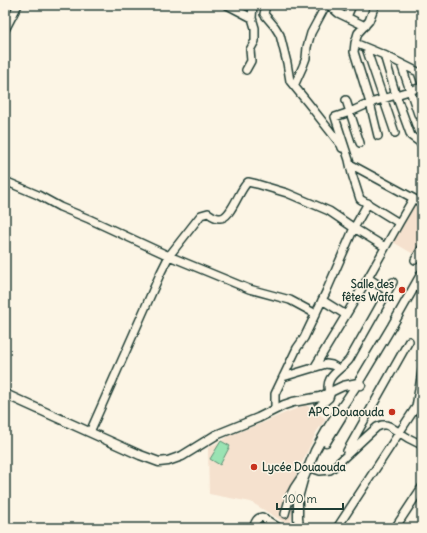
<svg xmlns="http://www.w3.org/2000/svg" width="427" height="533" viewBox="0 0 427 533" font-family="Delius,sans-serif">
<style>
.built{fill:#f5e1ce}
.green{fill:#9ae3b3;stroke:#5c9074}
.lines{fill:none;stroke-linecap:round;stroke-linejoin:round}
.minor-casing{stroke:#1f3d34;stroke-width:10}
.major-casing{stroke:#1f3d34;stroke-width:11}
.minor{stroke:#fcf5e5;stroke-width:7}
.major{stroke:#fcf5e5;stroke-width:8}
.poi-dot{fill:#c8321e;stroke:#fcf5e5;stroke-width:1.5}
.labels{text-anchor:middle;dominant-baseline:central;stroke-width:3;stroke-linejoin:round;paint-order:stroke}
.poi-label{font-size:11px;font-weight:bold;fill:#1f3d34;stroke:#fcf5e5;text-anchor:end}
</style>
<rect width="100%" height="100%" fill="#fcf5e5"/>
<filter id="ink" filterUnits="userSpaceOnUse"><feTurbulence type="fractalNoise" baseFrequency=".025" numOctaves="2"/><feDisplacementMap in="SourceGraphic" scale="8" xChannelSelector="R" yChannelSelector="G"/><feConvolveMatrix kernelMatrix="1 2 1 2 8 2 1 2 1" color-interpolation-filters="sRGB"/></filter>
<g filter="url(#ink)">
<path class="built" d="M 415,204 L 422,208 L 422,243 L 415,255 L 393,242 Z
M 306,405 L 326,419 L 317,431 L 291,486 L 296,489 L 290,526 L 251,502 L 209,494 L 208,448 L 231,435 L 265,422 L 280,415 Z"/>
<path class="green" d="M 221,441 L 230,446 L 220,465 L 210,459 Z"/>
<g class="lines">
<g class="minor-casing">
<path id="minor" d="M 227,5 L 252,18
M 266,5 L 264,14 L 275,27 L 280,35 L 287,63 L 290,81 L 308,103 L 341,145 L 342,148
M 329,5 L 338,13 L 365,26
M 375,5 L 369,21 L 358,33 L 355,43 L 384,55 L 418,72 L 422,84
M 347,17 L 352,5
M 5,30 L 18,5
M 355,43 L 354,52 L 370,103 L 378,136
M 366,48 L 395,133
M 384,55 L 396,95 L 411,136 L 422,144
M 401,64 L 418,114 L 422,113
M 246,70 L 251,61 L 250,50 L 255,41 L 255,28 L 252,18 L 253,5
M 294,86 L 303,66 L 306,58 L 307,47 L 311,33 L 326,5
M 346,100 L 360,143
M 350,164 L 422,203
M 5,181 L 38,195 L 60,207 L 89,219 L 169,256 L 249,289 L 290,300 L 316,314
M 399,223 L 413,199
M 415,260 L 422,248
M 388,291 L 368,278 L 399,223 L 360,199 L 352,174 L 349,160 L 335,117 L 350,112 L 370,103 L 422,87
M 346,315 L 368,278
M 314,368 L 346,315 L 322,300
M 283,377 L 326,364 L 332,365 L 339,369
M 275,409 L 275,394 L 297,348 L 304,338 L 326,292 L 354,228 L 385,247
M 316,409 L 329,398 L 330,395 C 322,377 340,371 349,360 L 393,282
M 90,432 L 161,272 L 169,256 L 201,215 L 208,213 C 211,215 215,218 219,218 C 231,220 239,189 248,182 L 257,184 L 287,193 L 329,211 L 354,228 L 368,203
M 347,451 L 409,341
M 285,514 L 290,496 L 294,488 L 308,467 L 320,471 L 330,470 L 334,467 L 367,436 L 377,427 L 382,425 L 386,425 L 389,426 L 408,438 L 422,445
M 253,528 C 255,523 256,518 262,517 L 279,528
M 337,528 L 416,407 L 422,371
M 395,528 L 422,487"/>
</g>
<g class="major-casing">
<path id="major" d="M 5,394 L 140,455 L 159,462 L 168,461 L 182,456 L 216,435 L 258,418 L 284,405 L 293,402 L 320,397 L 343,386 L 358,383 L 361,385
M 326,442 L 342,416
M 299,528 L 298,518 L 298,498 L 303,480 L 315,451 L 329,426 L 358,383 L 392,326 L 422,273"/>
</g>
<use href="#minor" class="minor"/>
<use href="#major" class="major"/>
</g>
</g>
<g class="poi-dot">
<circle cx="402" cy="290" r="4"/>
<circle cx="392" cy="412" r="4"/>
<circle cx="254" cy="467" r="4"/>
</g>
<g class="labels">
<g class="poi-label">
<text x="394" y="284">Salle des<tspan x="394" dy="13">fêtes Wafa</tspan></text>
<text x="384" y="412">APC Douaouda</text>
<text x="262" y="467" text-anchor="start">Lycée Douaouda</text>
</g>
</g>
<rect width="427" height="533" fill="none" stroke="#fcf5e5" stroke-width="20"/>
<rect x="10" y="10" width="407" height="513" fill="none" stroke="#1f3d34" stroke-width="1.5" filter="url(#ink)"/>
<path d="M277 503v6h66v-6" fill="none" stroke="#1f3d34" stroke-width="2"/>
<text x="283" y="503" font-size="12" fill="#1f3d34" stroke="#fcf5e5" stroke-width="3" paint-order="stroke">100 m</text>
</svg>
